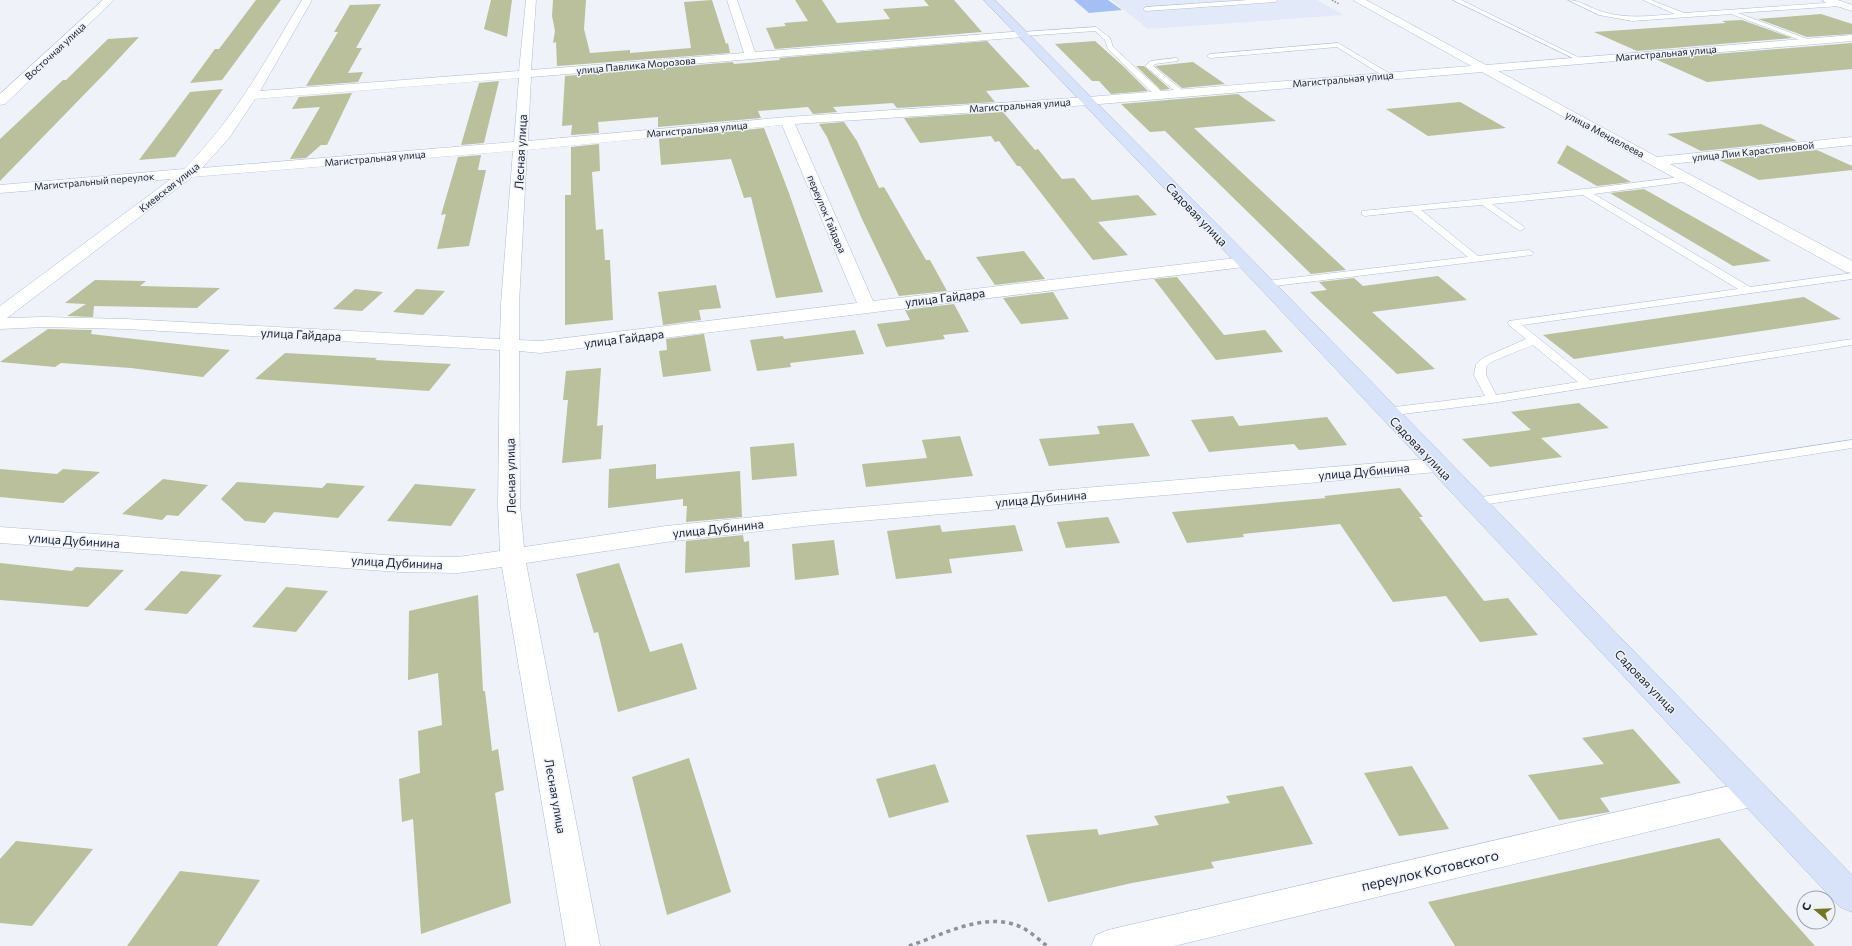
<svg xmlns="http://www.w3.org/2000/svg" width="1852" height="946" viewBox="0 0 1852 946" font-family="Commissioner,sans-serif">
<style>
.built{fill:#e2eafa}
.green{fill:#a4bff3}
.building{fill:#babf9c}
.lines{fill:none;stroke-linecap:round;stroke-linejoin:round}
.lane-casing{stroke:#adbddb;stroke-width:1}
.street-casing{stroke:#adbddb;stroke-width:1}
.secondary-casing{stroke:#adbddb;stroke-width:1}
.path-far1{stroke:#8d929b;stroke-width:1.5;stroke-dasharray:1.5 1.5;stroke-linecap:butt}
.path{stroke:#8d929b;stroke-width:3.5;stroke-dasharray:4 4;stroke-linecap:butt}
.lane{fill:#fff;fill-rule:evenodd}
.street{fill:#fff;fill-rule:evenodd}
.secondary{fill:#d8e3fa;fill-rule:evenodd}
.labels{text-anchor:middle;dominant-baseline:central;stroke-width:3;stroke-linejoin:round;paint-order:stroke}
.far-street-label{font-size:10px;fill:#212733;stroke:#eff2f9}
.street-label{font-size:12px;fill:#212733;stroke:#eff2f9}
.near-street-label{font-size:14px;fill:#212733;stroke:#eff2f9}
</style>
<rect width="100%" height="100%" fill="#eff2f9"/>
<path class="built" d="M 1111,0 L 1317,0 L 1344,15 L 1148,29 Z"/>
<path class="green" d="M 1074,0 L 1108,0 L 1122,10 L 1089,13 Z"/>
<path class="building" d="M 256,0 L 281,0 L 222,80 L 190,83 L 215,49 L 219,49 Z
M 491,0 L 512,0 L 507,37 L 484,29 Z
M 553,0 L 586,0 L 584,29 L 590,53 L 630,50 L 630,53 L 691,48 L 684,2 L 712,0 L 726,44 L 728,43 L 730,53 L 557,66 L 556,42 L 553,43 L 555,31 L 552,16 Z
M 795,0 L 822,0 L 837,23 L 890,19 L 883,9 L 929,6 L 924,0 L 954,0 L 982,32 L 775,49 L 766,28 L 786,26 L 784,23 L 808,21 Z
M 381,4 L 356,48 L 362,48 L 348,73 L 363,72 L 358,82 L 306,86 L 338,32 L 334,32 L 350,5 Z
M 1821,14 L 1852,24 L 1852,34 L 1807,37 L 1758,19 Z
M 1742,20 L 1792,38 L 1637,51 L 1594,32 L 1726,23 L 1722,21 Z
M 139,37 L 110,68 L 0,181 L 0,139 L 63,80 L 66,80 L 108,39 Z
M 987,41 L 1030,87 L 986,91 L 995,102 L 897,108 L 893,103 L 833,107 L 837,112 L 813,114 L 808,107 L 758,111 L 761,118 L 658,127 L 658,117 L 598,122 L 599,133 L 571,135 L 572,125 L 562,126 L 565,76 L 733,62 L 734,64 L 780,60 L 779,58 Z
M 1095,41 L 1124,67 L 1148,91 L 1111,94 L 1099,81 L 1092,81 L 1055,44 Z
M 1852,43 L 1852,69 L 1707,82 L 1655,59 Z
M 1193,62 L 1225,84 L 1182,88 L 1155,66 Z
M 1136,66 L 1144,66 L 1170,89 L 1161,90 Z
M 499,81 L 484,143 L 461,145 L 479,83 Z
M 223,89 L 175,157 L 139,160 L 190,92 Z
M 352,93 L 327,145 L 321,145 L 306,158 L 290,159 L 320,107 L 292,109 L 299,97 Z
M 1238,94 L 1276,121 L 1194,128 L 1346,270 L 1311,274 L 1165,131 L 1150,132 L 1121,104 Z
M 1460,102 L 1506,128 L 1428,136 L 1386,109 Z
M 1003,112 L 1035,150 L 1038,149 L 1062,179 L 1074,178 L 1092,200 L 1138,195 L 1157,215 L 1098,222 L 1128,255 L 1093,260 L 1020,166 L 1017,166 L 999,141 L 995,142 L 991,136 L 920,143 L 904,118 Z
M 844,122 L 857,141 L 879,188 L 884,187 L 926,260 L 930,260 L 947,291 L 899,296 L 862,219 L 827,137 L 819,124 Z
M 1761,124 L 1797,141 L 1701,151 L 1667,134 Z
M 764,128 L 789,193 L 823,292 L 776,298 L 751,197 L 744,198 L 731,159 L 661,165 L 659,139 Z
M 599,144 L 600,171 L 592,172 L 596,230 L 603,229 L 605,260 L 610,260 L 613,320 L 565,325 L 565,195 L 571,195 L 571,147 Z
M 1567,145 L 1631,182 L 1597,186 L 1557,163 Z
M 1817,150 L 1852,166 L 1852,170 L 1759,180 L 1719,160 Z
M 481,155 L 478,170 L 486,170 L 469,246 L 437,249 L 446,214 L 441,215 L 458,157 Z
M 1644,189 L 1771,261 L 1733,266 L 1610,193 Z
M 1024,251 L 1045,279 L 995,285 L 976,257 Z
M 1438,276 L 1467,300 L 1372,312 L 1435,369 L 1397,374 L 1310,292 L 1327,290 L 1319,282 L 1354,278 L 1363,286 Z
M 1177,277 L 1224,335 L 1265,330 L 1283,352 L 1216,360 L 1154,279 Z
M 95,280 L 146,281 L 140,286 L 220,288 L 197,308 L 94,306 L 93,317 L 67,316 L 86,304 L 65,303 Z
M 716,285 L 721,308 L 699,310 L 701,320 L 663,325 L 658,292 Z
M 355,289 L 383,292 L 362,311 L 333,309 Z
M 416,289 L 445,291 L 423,315 L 393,312 Z
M 1053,292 L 1069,319 L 1021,324 L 1003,298 Z
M 1804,297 L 1841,319 L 1574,359 L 1543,335 Z
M 954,304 L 969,332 L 943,335 L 945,339 L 886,347 L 877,324 L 910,320 L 905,310 Z
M 48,329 L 92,330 L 91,334 L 230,350 L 203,377 L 131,368 L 61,363 L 55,367 L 0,362 Z
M 855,330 L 864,354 L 790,363 L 791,367 L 757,371 L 750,340 L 783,336 L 784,339 Z
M 704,334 L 711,371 L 663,377 L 659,351 L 667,350 L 666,339 Z
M 285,353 L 377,358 L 375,360 L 451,364 L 429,391 L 255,379 Z
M 601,368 L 597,426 L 603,425 L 601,459 L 562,463 L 568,400 L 563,400 L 566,371 Z
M 1579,403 L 1609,428 L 1541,438 L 1562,457 L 1490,467 L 1462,439 L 1531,430 L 1511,412 Z
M 1233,416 L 1239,426 L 1327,417 L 1347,445 L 1299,450 L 1294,444 L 1209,452 L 1191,420 Z
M 1133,423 L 1150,456 L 1049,466 L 1039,439 L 1100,434 L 1097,426 Z
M 960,436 L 973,476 L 866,487 L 862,464 L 927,458 L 922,440 Z
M 794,443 L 797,476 L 752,480 L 750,447 Z
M 656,464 L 656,479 L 740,471 L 742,517 L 686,522 L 687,506 L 683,506 L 683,499 L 608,508 L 609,469 Z
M 0,469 L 57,474 L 63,469 L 100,472 L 63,503 L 0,497 Z
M 163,479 L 208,485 L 178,516 L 167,515 L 162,520 L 122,514 Z
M 237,482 L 322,488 L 327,483 L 365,486 L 338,518 L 274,512 L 265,523 L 245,521 L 221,499 Z
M 415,484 L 476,489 L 451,526 L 387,521 Z
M 1400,488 L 1423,517 L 1419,517 L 1484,601 L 1508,598 L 1538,635 L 1480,642 L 1446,596 L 1393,602 L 1340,524 L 1243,534 L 1244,537 L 1187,543 L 1172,512 L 1326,498 L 1324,496 Z
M 1108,517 L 1120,543 L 1066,548 L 1057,522 Z
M 940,525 L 942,532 L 1015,525 L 1023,551 L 949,559 L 952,573 L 896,579 L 887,531 Z
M 743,535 L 744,542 L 749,541 L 750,567 L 685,573 L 686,541 Z
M 834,540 L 839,575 L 795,580 L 792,544 Z
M 0,563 L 72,571 L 76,567 L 124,570 L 88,607 L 0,600 Z
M 619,563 L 650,652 L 682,643 L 697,689 L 618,712 L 598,632 L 594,633 L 576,574 Z
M 181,571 L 222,575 L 187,614 L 144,610 Z
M 286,587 L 328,591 L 296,632 L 252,627 Z
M 478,595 L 483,691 L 485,691 L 492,751 L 498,749 L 504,790 L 495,793 L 511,903 L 421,934 L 413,819 L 402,822 L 399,779 L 420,773 L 418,731 L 442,725 L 438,673 L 408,680 L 409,611 Z
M 1633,729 L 1681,783 L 1600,798 L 1610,812 L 1559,820 L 1528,775 L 1604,764 L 1582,738 Z
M 689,758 L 731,892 L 667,915 L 632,777 Z
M 935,764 L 949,802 L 889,818 L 876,779 Z
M 1412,766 L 1449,829 L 1399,836 L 1364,773 Z
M 1283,786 L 1313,844 L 1211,862 L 1214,868 L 1132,883 L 1048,902 L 1026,835 L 1097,829 L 1099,835 L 1159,825 L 1154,816 L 1230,803 L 1226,796 Z
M 1719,838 L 1815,946 L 1455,946 L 1428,902 Z
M 16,841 L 93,849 L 32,926 L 0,923 L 0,859 Z
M 180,871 L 260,880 L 217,946 L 127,946 Z"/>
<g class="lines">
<g class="lane-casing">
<path id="lane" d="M 1249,0 L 1278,0 L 1275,2 L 1146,11 L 1143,9 L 1146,7 Z
M 1453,0 L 1461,0 L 1584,60 L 1579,61 Z
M 1568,0 C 1581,0 1591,9 1603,12 C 1627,19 1651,16 1675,14 L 1643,0 L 1651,0 L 1684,13 L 1840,2 L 1843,4 L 1840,6 L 1738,13 L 1810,40 L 1810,42 L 1808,43 L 1731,14 L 1632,21 L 1599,15 Z
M 1096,27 L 1110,38 L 1113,47 L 1163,93 L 1163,97 L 1157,97 L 1108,49 L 1105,40 L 1095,31 L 1023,36 L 1020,34 L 1023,32 Z
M 1338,43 L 1392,75 L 1385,77 L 1337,47 L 1210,58 L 1207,56 L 1210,54 Z
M 1176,58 L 1178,59 L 1178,61 L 1155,64 L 1153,66 L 1183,91 L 1183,95 L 1180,95 L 1145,66 L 1151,61 Z
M 1688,176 L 1691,177 L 1691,181 L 1594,194 L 1750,287 L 1852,273 L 1852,279 L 1522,325 L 1590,380 L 1852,339 L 1852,345 L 1492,403 L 1387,416 L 1383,415 L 1381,412 L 1387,408 L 1485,396 L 1474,375 L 1476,364 L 1483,358 L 1526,339 L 1509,325 L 1508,323 L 1509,321 L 1738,289 L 1583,195 L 1492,204 L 1523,226 L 1525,228 L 1520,231 L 1482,205 L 1421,210 L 1478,256 L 1529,250 L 1534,253 L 1532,255 L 1266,287 L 1261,284 L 1266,281 L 1468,257 L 1411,211 L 1365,216 L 1362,215 L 1362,211 L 1585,189 ZM 1533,345 L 1578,382 L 1496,395 L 1486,375 L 1486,367 L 1491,362 Z
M 1852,440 L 1852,448 L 1475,506 L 1470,505 L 1468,502 L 1470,499 L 1475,498 Z"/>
</g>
<g class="street-casing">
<path id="street" d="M 103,0 L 114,0 L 5,104 L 0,105 L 0,94 Z
M 302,0 L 312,0 L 260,91 L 519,71 L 526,0 L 536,0 L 531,70 L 744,53 L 727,0 L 737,0 L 755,52 L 1023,31 L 1029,34 L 1023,37 L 531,77 L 528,141 L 787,117 L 1088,97 L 1471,66 L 1353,0 L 1366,0 L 1486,65 L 1852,35 L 1852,41 L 1498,71 L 1657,157 L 1852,137 L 1852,145 L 1670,164 L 1852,261 L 1852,273 L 1846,272 L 1482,72 L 1088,105 L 795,124 L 873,301 L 1244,257 L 1250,258 L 1252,262 L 1250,266 L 1244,267 L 540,353 L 519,351 L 520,505 L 524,547 L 666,526 L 813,511 L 1437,458 L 1445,460 L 1448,465 L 1445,470 L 1437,472 L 813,525 L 666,542 L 526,563 L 600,946 L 566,946 L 502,567 L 458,573 L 399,572 L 0,543 L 0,527 L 399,556 L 458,557 L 500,551 L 498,505 L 500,350 L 126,329 L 44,327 L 0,329 L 0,306 L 171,179 L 0,193 L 0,185 L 184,169 C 234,120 266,60 302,0 ZM 519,78 L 514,142 L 202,168 L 229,138 L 255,99 ZM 782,125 L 857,303 L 540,341 L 519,340 L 519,304 L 527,150 ZM 513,151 L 501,304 L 500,339 L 126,319 L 44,317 L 7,318 L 192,177 Z
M 1823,0 L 1838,0 L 1852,5 L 1852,11 L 1824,2 Z
M 1751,781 L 1762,785 L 1766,794 L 1762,803 L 1751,807 L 1174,946 L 1091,946 L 1096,935 L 1108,930 Z"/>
</g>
<g class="secondary-casing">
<path id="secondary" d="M 984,0 L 995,0 L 1272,280 L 1852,875 L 1852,912 L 1840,907 L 1260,288 Z"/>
</g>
<path class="path-far1" d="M 1332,0 L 1339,4"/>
<path class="path" d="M 909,946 C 942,935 981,913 1016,925 C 1028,929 1038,939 1047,946"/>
<use href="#lane" class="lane"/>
<use href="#street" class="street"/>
<use href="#secondary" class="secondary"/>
</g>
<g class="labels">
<g class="far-street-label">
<text transform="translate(55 51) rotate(-43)">Восточная улица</text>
<text transform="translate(1666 53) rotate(-5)">Магистральная улица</text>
<text transform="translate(636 65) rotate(-5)">улица Павлика Морозова</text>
<text transform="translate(1343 79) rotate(-5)">Магистральная улица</text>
<text transform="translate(1020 105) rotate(-4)">Магистральная улица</text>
<text transform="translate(697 129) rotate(-5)">Магистральная улица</text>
<text transform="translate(1605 134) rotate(28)">улица Менделеева</text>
<text transform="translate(1753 151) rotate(-6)">улица Лии Карастояновой</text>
<text transform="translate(375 158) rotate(-5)">Магистральная улица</text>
<text transform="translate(94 181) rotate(-5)">Магистральный переулок</text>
<text transform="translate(169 187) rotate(-38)">Киевская улица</text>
<text transform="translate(827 214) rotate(67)">переулок Гайдара</text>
</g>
<g class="street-label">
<text transform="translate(520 152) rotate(-87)">Лесная улица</text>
<text transform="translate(1197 214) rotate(46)">Садовая улица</text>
<text transform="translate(945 297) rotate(-7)">улица Гайдара</text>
<text transform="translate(301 334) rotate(3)">улица Гайдара</text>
<text transform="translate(624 338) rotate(-7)">улица Гайдара</text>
<text transform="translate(1421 448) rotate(46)">Садовая улица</text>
<text transform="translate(1364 471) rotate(-5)">улица Дубинина</text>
<text transform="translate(510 476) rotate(-91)">Лесная улица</text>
<text transform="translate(1041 498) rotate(-5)">улица Дубинина</text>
<text transform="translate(718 528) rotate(-6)">улица Дубинина</text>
<text transform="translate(74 540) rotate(4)">улица Дубинина</text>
<text transform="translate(397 562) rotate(3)">улица Дубинина</text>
<text transform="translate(1646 681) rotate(46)">Садовая улица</text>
<text transform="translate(556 796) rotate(80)">Лесная улица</text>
</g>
<g class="near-street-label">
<text transform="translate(1430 870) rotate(-13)">переулок Котовского</text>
</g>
</g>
<g transform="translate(1816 910) rotate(289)"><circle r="19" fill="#eff2f9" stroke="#9da1aa"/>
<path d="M0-3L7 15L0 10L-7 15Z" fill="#727820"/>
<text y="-6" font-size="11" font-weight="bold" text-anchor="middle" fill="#212733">С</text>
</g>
</svg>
